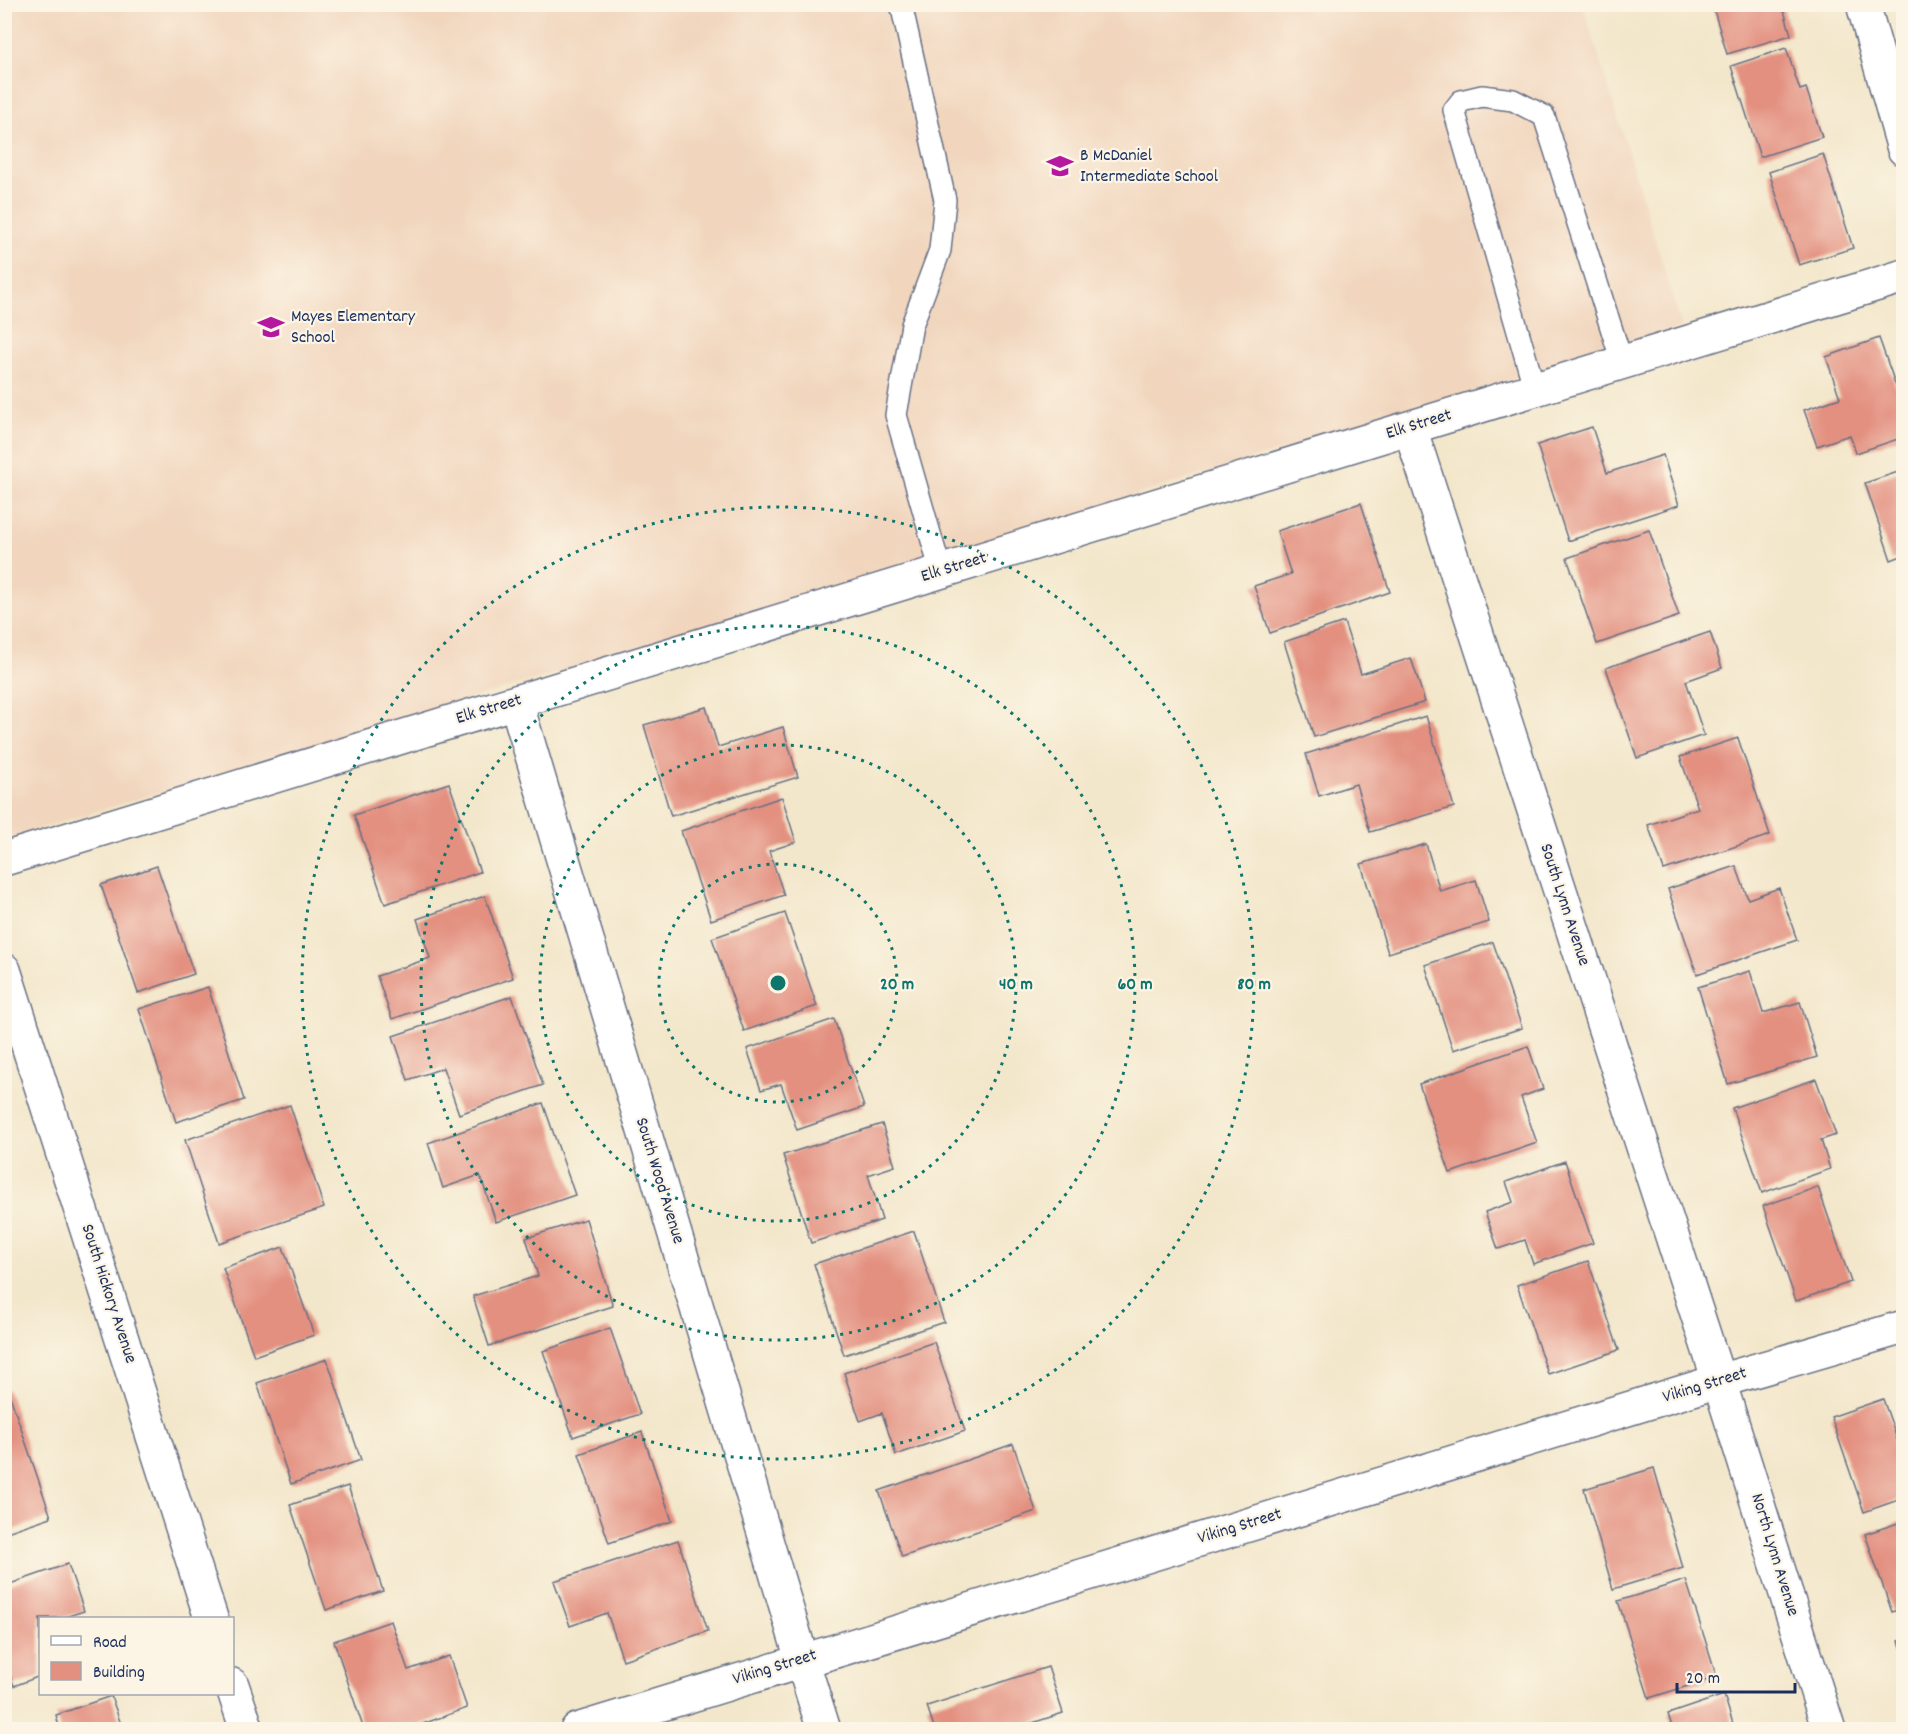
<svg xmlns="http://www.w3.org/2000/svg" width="1908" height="1734" viewBox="0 0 1908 1734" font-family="Dekko,sans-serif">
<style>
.built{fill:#f1d5bd}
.building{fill:#e39080}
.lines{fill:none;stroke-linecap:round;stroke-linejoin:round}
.service-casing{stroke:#676f84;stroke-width:24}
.minor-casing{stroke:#676f84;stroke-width:36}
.tertiary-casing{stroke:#676f84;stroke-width:36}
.service{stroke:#fff;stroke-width:21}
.minor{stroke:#fff;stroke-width:33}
.tertiary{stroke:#fff;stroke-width:33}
.ring{fill:none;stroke:#0f766e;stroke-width:3;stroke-dasharray:3 6}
.labels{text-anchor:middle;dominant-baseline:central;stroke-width:4.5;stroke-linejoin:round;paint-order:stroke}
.poi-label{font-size:18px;fill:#1b2f5e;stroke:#fcf5e5;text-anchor:start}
.street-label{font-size:18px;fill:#1b2f5e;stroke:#fcf5e5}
.centre{fill:#0f766e;stroke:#fcf5e5;stroke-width:3}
.ring-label{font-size:18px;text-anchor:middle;font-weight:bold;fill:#0f766e;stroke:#fcf5e5;stroke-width:4.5;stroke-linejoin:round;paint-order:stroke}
</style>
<rect width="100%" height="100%" fill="#fcf5e5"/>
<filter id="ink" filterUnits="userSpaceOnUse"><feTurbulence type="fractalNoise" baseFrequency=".0167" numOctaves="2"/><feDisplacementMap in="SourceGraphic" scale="12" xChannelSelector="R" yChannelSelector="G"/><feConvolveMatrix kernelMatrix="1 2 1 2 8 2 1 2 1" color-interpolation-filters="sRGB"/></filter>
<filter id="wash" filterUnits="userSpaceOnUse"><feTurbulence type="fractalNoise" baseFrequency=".008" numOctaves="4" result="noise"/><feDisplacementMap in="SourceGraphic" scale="24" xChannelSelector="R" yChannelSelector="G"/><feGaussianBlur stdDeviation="1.35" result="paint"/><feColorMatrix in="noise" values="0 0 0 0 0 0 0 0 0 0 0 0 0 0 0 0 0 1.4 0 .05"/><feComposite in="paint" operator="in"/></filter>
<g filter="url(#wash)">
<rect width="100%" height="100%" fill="#f3e7cb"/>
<path class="built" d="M 5,5 L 1583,5 L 1682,327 L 637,649 L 5,839 Z"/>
<g id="blocks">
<path class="building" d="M 1712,4 L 1782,4 L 1791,35 L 1727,54 Z
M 1786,48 L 1800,90 L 1806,88 L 1822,137 L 1760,157 L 1731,66 Z
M 1823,154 L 1853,248 L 1799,265 L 1769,172 Z
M 1879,338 L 1904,409 L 1904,437 L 1856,453 L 1850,435 L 1817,446 L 1804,410 L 1840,398 L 1826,357 Z
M 1592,427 L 1607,473 L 1663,455 L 1679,505 L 1568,541 L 1537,445 Z
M 1904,470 L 1904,555 L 1891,560 L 1865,483 Z
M 1361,503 L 1390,592 L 1270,633 L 1254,586 L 1291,574 L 1277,531 Z
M 1649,530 L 1679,616 L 1597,644 L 1567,558 Z
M 1904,588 L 1904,604 L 1903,604 L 1898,590 Z
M 1344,622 L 1361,674 L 1411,658 L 1425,702 L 1314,737 L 1284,642 Z
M 1710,632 L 1722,668 L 1686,681 L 1704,735 L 1637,758 L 1606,668 Z
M 706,707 L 718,747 L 783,727 L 798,777 L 671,816 L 644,725 Z
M 1426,716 L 1454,807 L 1370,832 L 1356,784 L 1319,796 L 1306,754 Z
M 1738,738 L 1770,835 L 1664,870 L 1648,825 L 1698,808 L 1680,757 Z
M 449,783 L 480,872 L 385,904 L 354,815 Z
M 782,797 L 796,842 L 769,851 L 784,895 L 711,920 L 681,831 Z
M 1426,844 L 1440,891 L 1476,880 L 1489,922 L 1388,953 L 1361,864 Z
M 157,866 L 194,974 L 138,993 L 101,885 Z
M 1736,866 L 1748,899 L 1779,888 L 1797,940 L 1697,974 L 1668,889 Z
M 485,896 L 513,978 L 392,1019 L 377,976 L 430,958 L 417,919 Z
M 785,913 L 817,1006 L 744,1031 L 712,938 Z
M 1493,942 L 1522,1028 L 1453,1050 L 1425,965 Z
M 1750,971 L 1763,1013 L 1800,1002 L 1817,1057 L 1728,1084 L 1698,987 Z
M 208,987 L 244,1100 L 176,1122 L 139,1009 Z
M 512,996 L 543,1085 L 459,1114 L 443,1068 L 408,1080 L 393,1036 Z
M 834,1019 L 864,1107 L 797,1130 L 781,1084 L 761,1090 L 747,1049 Z
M 1528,1046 L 1543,1089 L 1521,1097 L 1537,1143 L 1450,1173 L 1419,1084 Z
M 1816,1079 L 1836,1135 L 1821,1140 L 1830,1169 L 1762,1193 L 1732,1108 Z
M 543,1103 L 575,1195 L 496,1222 L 480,1175 L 443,1188 L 428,1143 Z
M 290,1105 L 324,1208 L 219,1243 L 185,1140 Z
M 882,1124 L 895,1166 L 868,1175 L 882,1220 L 811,1243 L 783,1155 Z
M 1565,1161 L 1593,1243 L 1533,1264 L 1525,1240 L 1498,1249 L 1485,1212 L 1513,1202 L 1506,1182 Z
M 1818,1187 L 1851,1282 L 1796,1301 L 1763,1206 Z
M 586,1219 L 613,1306 L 489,1346 L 473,1296 L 538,1276 L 526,1238 Z
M 914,1231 L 944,1322 L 844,1355 L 814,1264 Z
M 283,1247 L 314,1335 L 254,1356 L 223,1268 Z
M 1588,1261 L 1619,1350 L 1548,1374 L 1517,1285 Z
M 610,1328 L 640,1414 L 573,1437 L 543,1351 Z
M 934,1342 L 965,1431 L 896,1455 L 882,1413 L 860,1421 L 844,1373 Z
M 327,1359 L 361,1460 L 291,1484 L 257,1383 Z
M 8,1390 L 51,1517 L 4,1533 L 4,1391 Z
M 1883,1399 L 1904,1459 L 1904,1498 L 1864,1512 L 1831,1417 Z
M 642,1432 L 672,1521 L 609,1543 L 579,1454 Z
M 1013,1444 L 1036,1511 L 902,1557 L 879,1491 Z
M 1654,1468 L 1683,1568 L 1613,1589 L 1584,1489 Z
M 348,1486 L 383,1591 L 326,1610 L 290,1505 Z
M 1904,1521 L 1904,1608 L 1892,1612 L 1865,1534 Z
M 678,1540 L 708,1631 L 623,1660 L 607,1613 L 570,1626 L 554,1581 Z
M 68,1564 L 84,1611 L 65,1617 L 66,1618 L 40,1618 L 40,1676 L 14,1686 L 4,1658 L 4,1586 Z
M 1686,1580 L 1717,1677 L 1649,1698 L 1618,1601 Z
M 391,1621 L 408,1670 L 449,1656 L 467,1708 L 406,1730 L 364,1730 L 334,1641 Z
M 1904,1639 L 1904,1653 L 1903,1653 L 1899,1641 Z
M 1048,1667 L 1063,1713 L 1026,1725 L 1027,1730 L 935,1730 L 927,1706 Z
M 1724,1695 L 1735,1730 L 1673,1730 L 1668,1714 Z
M 111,1696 L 123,1730 L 60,1730 L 56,1715 Z"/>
</g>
</g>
<g filter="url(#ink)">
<use href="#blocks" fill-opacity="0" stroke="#676f84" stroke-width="1.5"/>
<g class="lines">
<g class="service-casing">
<path id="service" d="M 901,4 L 945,200 L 940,250 L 912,325 L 896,415 L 941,572
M 1535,390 L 1454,110 L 1461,101 L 1482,96 L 1513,100 L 1544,116 L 1622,362"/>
</g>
<g class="minor-casing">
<path id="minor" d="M 1410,428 L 1719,1381 L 1829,1730
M 516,702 L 802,1660 L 824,1730
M 4,859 L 1904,276
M 4,970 L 211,1618
M 232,1685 L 247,1730
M 577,1730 L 1719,1381 L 1904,1327"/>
</g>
<g class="tertiary-casing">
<path id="tertiary" d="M 1863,4 L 1904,149"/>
</g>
<use href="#service" class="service"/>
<use href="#minor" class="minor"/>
<use href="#tertiary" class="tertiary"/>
</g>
</g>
<g class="ring">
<circle cx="778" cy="983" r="119"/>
<circle cx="778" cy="983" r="238"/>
<circle cx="778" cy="983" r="357"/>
<circle cx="778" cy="983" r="476"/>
</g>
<defs>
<g id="school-bare" transform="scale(2.07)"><path d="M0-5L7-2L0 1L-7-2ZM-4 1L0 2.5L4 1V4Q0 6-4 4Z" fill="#b5179e" stroke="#fcf5e5" stroke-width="2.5" paint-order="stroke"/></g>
</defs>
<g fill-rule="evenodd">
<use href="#school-bare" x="1060" y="166"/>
<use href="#school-bare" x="271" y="327"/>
</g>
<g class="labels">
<g class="poi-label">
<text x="1080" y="156">B McDaniel<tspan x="1080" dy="21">Intermediate School</tspan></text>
<text x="291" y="317">Mayes Elementary<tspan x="291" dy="21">School</tspan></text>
</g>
<g class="street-label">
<text transform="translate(1419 425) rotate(-17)">Elk Street</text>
<text transform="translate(954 568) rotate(-17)">Elk Street</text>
<text transform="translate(489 710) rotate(-17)">Elk Street</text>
<text transform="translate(1564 905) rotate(72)">South Lynn Avenue</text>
<text transform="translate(659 1181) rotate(73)">South Wood Avenue</text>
<text transform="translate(108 1294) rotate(72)">South Hickory Avenue</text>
<text transform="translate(1705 1386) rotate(-17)">Viking Street</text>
<text transform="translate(1240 1527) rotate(-17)">Viking Street</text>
<text transform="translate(1774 1555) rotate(73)">North Lynn Avenue</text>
<text transform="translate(775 1668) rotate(-17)">Viking Street</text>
</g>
</g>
<circle cx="778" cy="983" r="9" class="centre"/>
<g class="ring-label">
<text x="897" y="989">20 m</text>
<text x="1016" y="989">40 m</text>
<text x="1135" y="989">60 m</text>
<text x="1254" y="989">80 m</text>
</g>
<rect width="1908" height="1734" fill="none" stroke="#fcf5e5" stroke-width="24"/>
<rect x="39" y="1617" width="195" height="78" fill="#fcf5e5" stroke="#a2a6af" stroke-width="1.5"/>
<rect x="51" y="1636" width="30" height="9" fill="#ffffff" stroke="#a2a6af" stroke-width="1.5"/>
<text x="93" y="1647" font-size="18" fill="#1b2f5e">Road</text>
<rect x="51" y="1662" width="30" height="18" fill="#e39080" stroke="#a2a6af" stroke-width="1.5"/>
<text x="93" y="1677" font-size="18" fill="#1b2f5e">Building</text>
<path d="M1677 1683v9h118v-9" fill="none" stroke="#1b2f5e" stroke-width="3"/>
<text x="1686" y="1683" font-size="18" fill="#1b2f5e" stroke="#fcf5e5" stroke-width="4.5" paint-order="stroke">20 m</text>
</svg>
